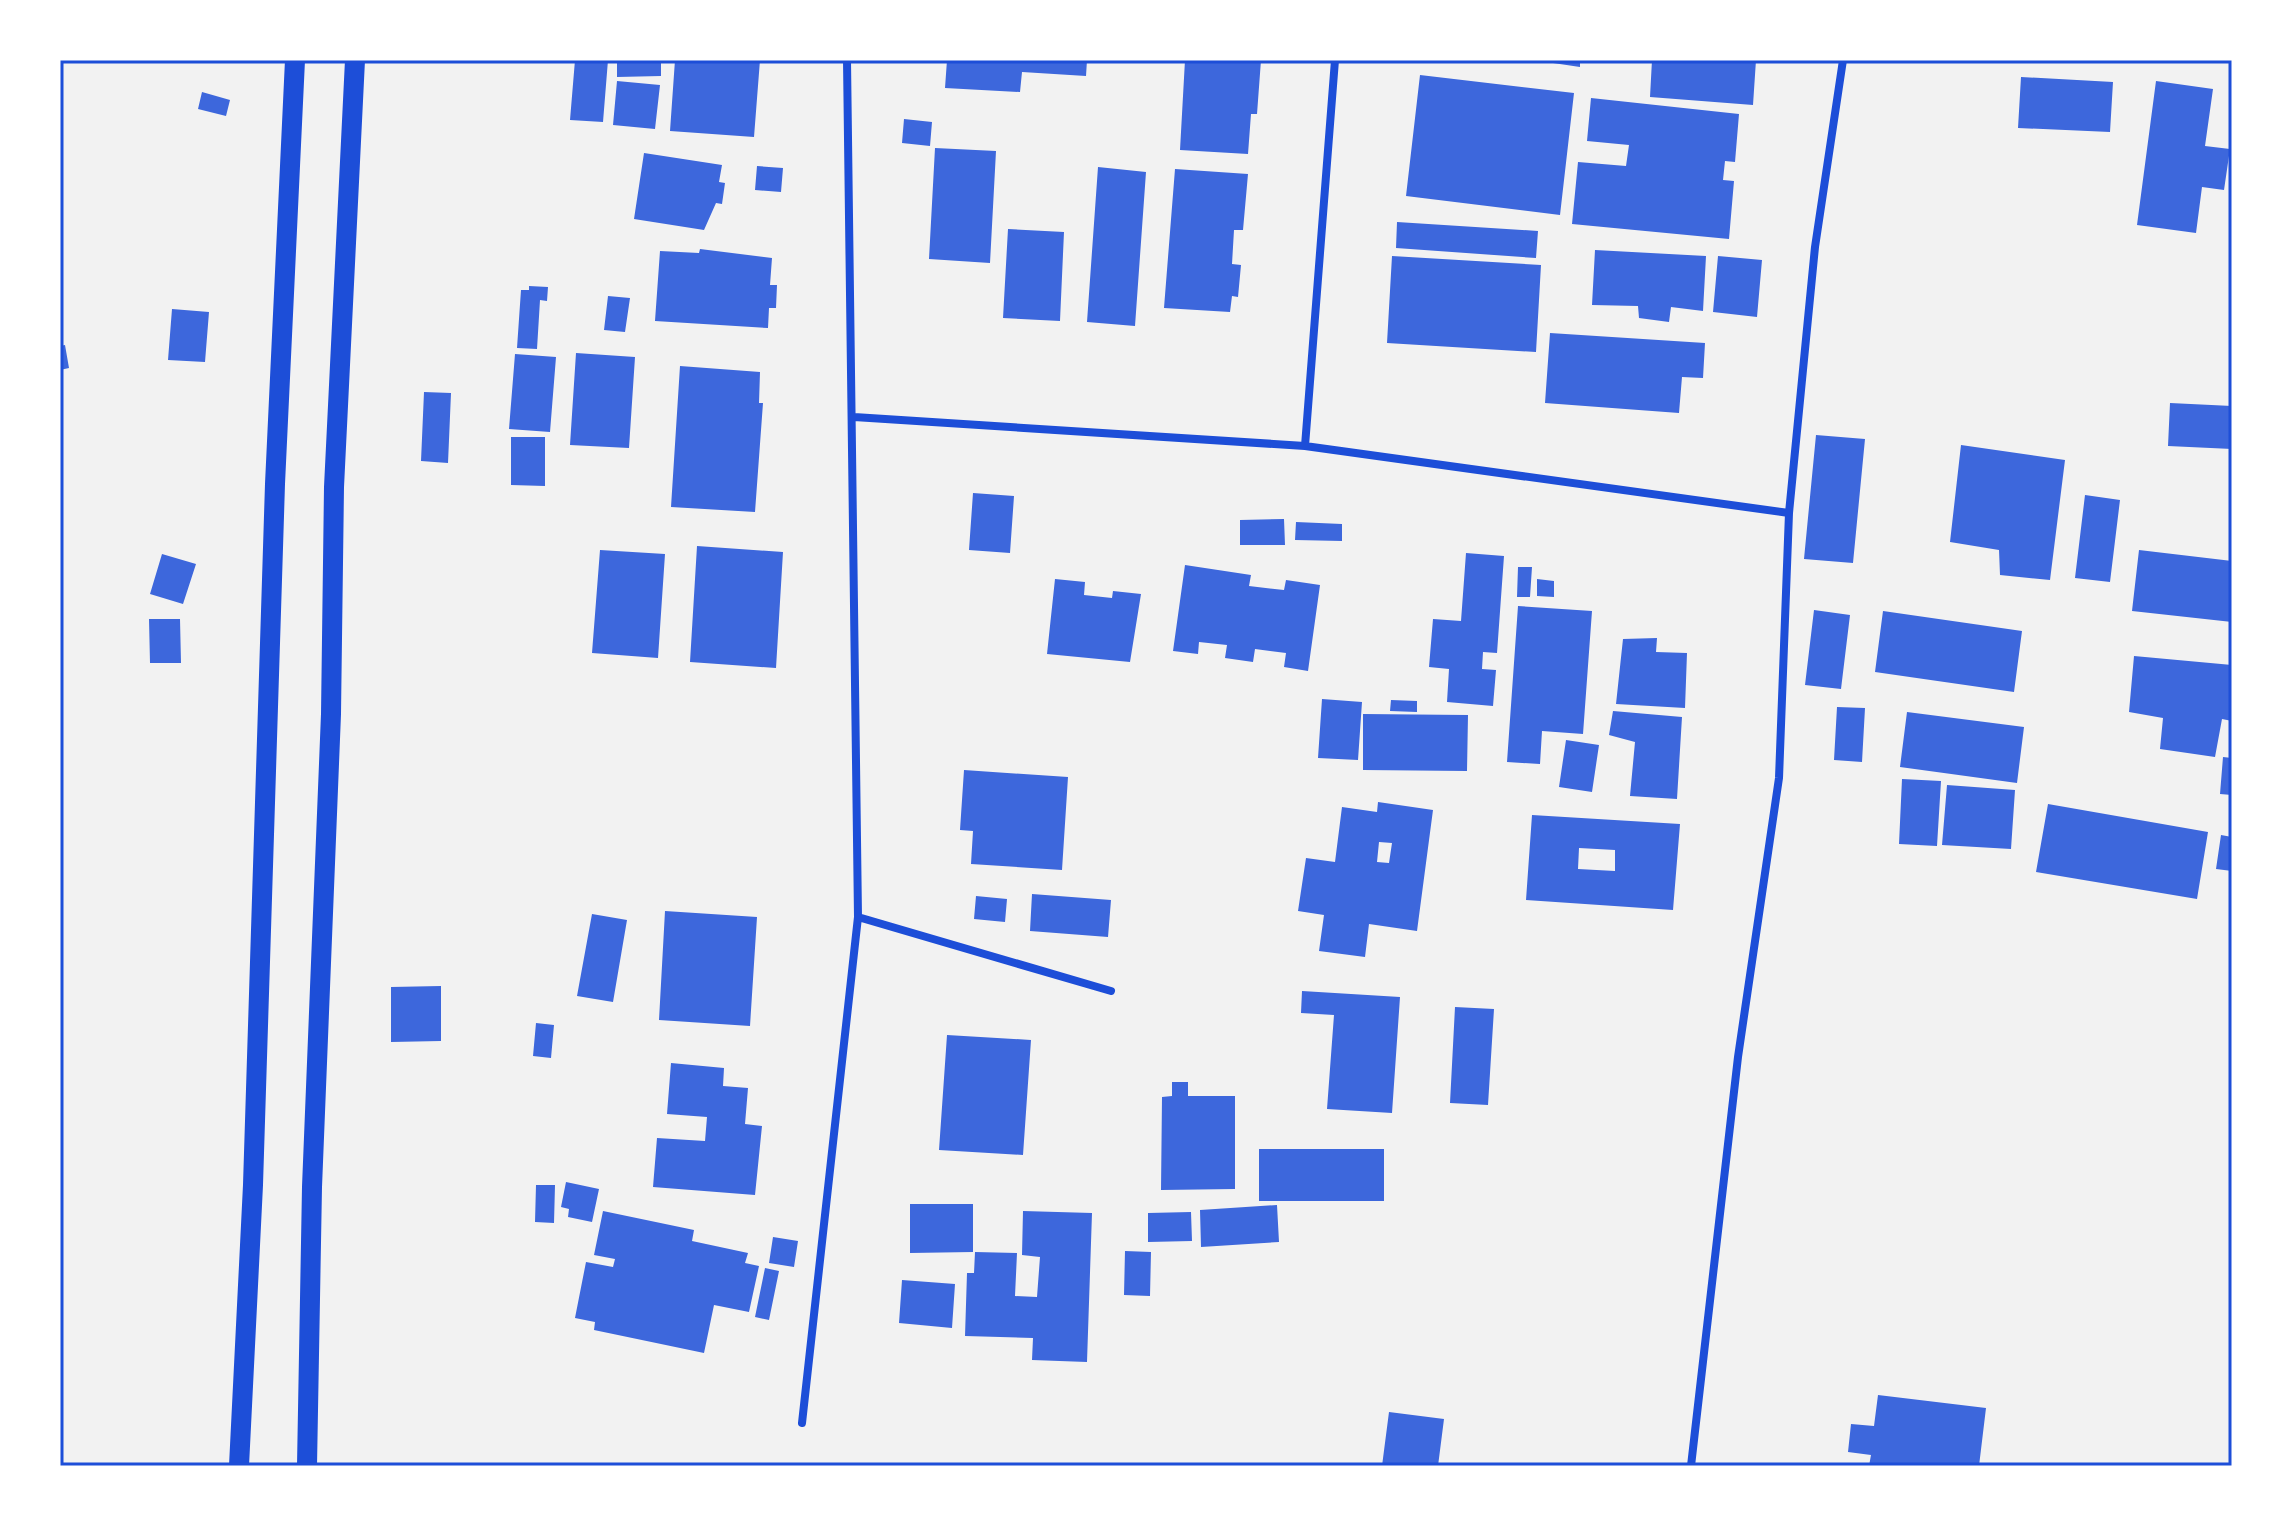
<svg xmlns="http://www.w3.org/2000/svg" width="2292" height="1526" viewBox="0 0 2292 1526" font-family="Arial,sans-serif">
<style>
.building{fill:#3d67dc;fill-rule:evenodd}
.lines{fill:none;stroke-linecap:round;stroke-linejoin:round}
.minor{stroke:#1d4ed8;stroke-width:8}
.primary{stroke:#1d4ed8;stroke-width:20}
.neatline{fill:none;stroke:#1d4ed8;stroke-width:3}
</style>
<rect width="100%" height="100%" fill="#f2f2f2"/>
<path class="building" d="M 575,60 L 608,60 L 603,122 L 570,120 Z
M 617,60 L 661,60 L 661,76 L 617,77 Z
M 675,60 L 760,60 L 754,137 L 670,131 Z
M 947,60 L 1087,60 L 1086,76 L 1022,72 L 1020,92 L 945,88 Z
M 1185,60 L 1261,60 L 1257,114 L 1251,114 L 1248,154 L 1180,150 Z
M 1554,60 L 1580,60 L 1580,67 L 1553,63 Z
M 1652,60 L 1756,60 L 1753,105 L 1650,97 Z
M 1420,75 L 1574,93 L 1560,215 L 1406,196 Z
M 2021,77 L 2113,82 L 2110,132 L 2018,128 Z
M 617,81 L 660,85 L 655,129 L 613,125 Z
M 2156,81 L 2213,89 L 2205,146 L 2230,149 L 2224,190 L 2202,187 L 2196,233 L 2137,225 Z
M 202,92 L 230,100 L 226,116 L 198,109 Z
M 1591,98 L 1739,114 L 1735,162 L 1725,161 L 1723,180 L 1734,181 L 1729,239 L 1572,224 L 1578,162 L 1626,166 L 1629,145 L 1587,141 Z
M 904,119 L 932,122 L 930,146 L 902,143 Z
M 935,148 L 996,151 L 990,263 L 929,259 Z
M 644,153 L 722,165 L 719,182 L 725,183 L 722,204 L 716,203 L 704,230 L 634,219 Z
M 757,166 L 783,168 L 781,192 L 755,190 Z
M 1098,167 L 1146,172 L 1135,326 L 1087,322 Z
M 1175,169 L 1248,174 L 1243,230 L 1234,230 L 1232,264 L 1241,265 L 1238,297 L 1232,296 L 1230,312 L 1164,308 Z
M 1397,222 L 1538,231 L 1536,258 L 1396,248 Z
M 1008,229 L 1064,232 L 1060,321 L 1003,318 Z
M 700,249 L 772,258 L 770,285 L 777,285 L 776,308 L 769,308 L 768,328 L 655,321 L 660,251 L 699,253 Z
M 1595,250 L 1706,256 L 1703,311 L 1671,307 L 1669,322 L 1639,318 L 1638,306 L 1592,305 Z
M 1392,256 L 1541,265 L 1536,352 L 1387,343 Z
M 1718,256 L 1762,260 L 1757,317 L 1713,312 Z
M 529,286 L 548,287 L 547,301 L 540,300 L 537,349 L 517,348 L 521,290 L 529,290 Z
M 608,296 L 630,298 L 625,332 L 604,330 Z
M 172,309 L 209,312 L 205,362 L 168,360 Z
M 1550,333 L 1705,343 L 1703,378 L 1682,377 L 1679,413 L 1545,403 Z
M 65,345 L 69,368 L 60,370 L 60,346 Z
M 576,353 L 635,357 L 629,448 L 570,445 Z
M 515,354 L 556,357 L 550,432 L 509,429 Z
M 680,366 L 760,372 L 759,403 L 763,403 L 755,512 L 671,507 Z
M 424,392 L 451,393 L 448,463 L 421,461 Z
M 2170,403 L 2232,406 L 2232,449 L 2168,446 Z
M 1816,435 L 1865,439 L 1853,563 L 1804,559 Z
M 511,437 L 545,437 L 545,486 L 511,485 Z
M 1961,445 L 2065,460 L 2050,580 L 2000,575 L 1999,550 L 1950,542 Z
M 973,493 L 1014,496 L 1010,553 L 969,550 Z
M 2085,495 L 2120,500 L 2110,582 L 2075,578 Z
M 1284,519 L 1285,545 L 1240,545 L 1240,520 Z
M 1296,522 L 1342,524 L 1342,541 L 1295,540 Z
M 697,546 L 783,552 L 776,668 L 690,662 Z
M 600,550 L 665,554 L 658,658 L 592,653 Z
M 2139,550 L 2232,561 L 2232,622 L 2132,611 Z
M 1466,553 L 1504,556 L 1497,653 L 1483,652 L 1482,669 L 1496,670 L 1493,706 L 1447,702 L 1449,669 L 1429,667 L 1433,619 L 1461,621 Z
M 162,554 L 196,564 L 183,604 L 150,594 Z
M 1185,565 L 1251,575 L 1249,586 L 1284,590 L 1286,580 L 1320,585 L 1308,671 L 1284,667 L 1286,653 L 1255,649 L 1253,662 L 1225,658 L 1227,645 L 1199,642 L 1198,654 L 1173,651 Z
M 1518,567 L 1532,567 L 1530,597 L 1517,597 Z
M 1055,579 L 1085,582 L 1084,595 L 1112,598 L 1113,591 L 1141,594 L 1130,662 L 1047,654 Z
M 1537,579 L 1554,581 L 1554,597 L 1537,596 Z
M 1518,606 L 1592,611 L 1583,734 L 1542,731 L 1540,764 L 1507,762 Z
M 1814,610 L 1850,615 L 1841,689 L 1805,685 Z
M 1883,611 L 2022,631 L 2014,692 L 1875,672 Z
M 149,619 L 180,619 L 181,663 L 150,663 Z
M 1657,638 L 1656,652 L 1687,653 L 1685,708 L 1616,704 L 1623,639 Z
M 2134,656 L 2232,665 L 2232,721 L 2222,719 L 2215,757 L 2160,749 L 2163,718 L 2129,712 Z
M 1322,699 L 1362,702 L 1358,760 L 1318,758 Z
M 1391,700 L 1417,701 L 1417,712 L 1390,711 Z
M 1837,707 L 1865,708 L 1862,762 L 1834,760 Z
M 1613,711 L 1682,717 L 1677,799 L 1630,796 L 1635,742 L 1609,735 Z
M 1907,712 L 2024,727 L 2017,783 L 1900,767 Z
M 1363,714 L 1468,715 L 1467,771 L 1363,770 Z
M 1566,740 L 1599,745 L 1592,792 L 1559,787 Z
M 2223,757 L 2232,758 L 2232,795 L 2220,794 Z
M 964,770 L 1068,777 L 1062,870 L 971,864 L 973,831 L 960,830 Z
M 1902,779 L 1941,781 L 1937,846 L 1899,844 Z
M 1947,785 L 2015,790 L 2011,849 L 1942,845 Z
M 1378,802 L 1433,810 L 1417,931 L 1369,924 L 1365,957 L 1319,951 L 1324,915 L 1298,911 L 1306,858 L 1335,862 L 1342,807 L 1377,812 ZM 1379,842 L 1392,843 L 1389,863 L 1377,862 Z
M 2048,804 L 2208,832 L 2197,899 L 2036,872 Z
M 1532,815 L 1680,824 L 1673,910 L 1526,900 ZM 1579,848 L 1615,850 L 1615,871 L 1578,869 Z
M 2221,835 L 2232,837 L 2232,871 L 2216,869 Z
M 1032,894 L 1111,900 L 1108,937 L 1030,931 Z
M 976,896 L 1007,899 L 1005,922 L 974,919 Z
M 665,911 L 757,917 L 750,1026 L 659,1020 Z
M 592,914 L 627,920 L 613,1002 L 577,996 Z
M 441,986 L 441,1041 L 391,1042 L 391,987 Z
M 1302,991 L 1400,997 L 1392,1113 L 1327,1109 L 1334,1015 L 1301,1013 Z
M 1455,1007 L 1494,1009 L 1488,1105 L 1450,1103 Z
M 536,1023 L 554,1025 L 551,1058 L 533,1056 Z
M 947,1035 L 1031,1040 L 1023,1155 L 939,1150 Z
M 671,1063 L 724,1068 L 723,1086 L 748,1088 L 745,1124 L 762,1126 L 755,1195 L 653,1187 L 657,1138 L 705,1141 L 707,1117 L 667,1114 Z
M 1172,1082 L 1188,1082 L 1188,1096 L 1235,1096 L 1235,1189 L 1161,1190 L 1162,1097 L 1172,1096 Z
M 1259,1149 L 1384,1149 L 1384,1201 L 1259,1201 Z
M 566,1182 L 599,1189 L 592,1222 L 568,1217 L 569,1209 L 561,1207 Z
M 536,1185 L 555,1185 L 554,1223 L 535,1222 Z
M 910,1204 L 973,1204 L 973,1252 L 910,1253 Z
M 1277,1205 L 1279,1242 L 1201,1247 L 1200,1210 Z
M 603,1211 L 694,1230 L 692,1241 L 748,1253 L 745,1263 L 759,1266 L 749,1312 L 714,1305 L 704,1353 L 594,1330 L 595,1322 L 575,1318 L 586,1262 L 613,1267 L 615,1259 L 594,1255 Z
M 1023,1211 L 1092,1213 L 1087,1362 L 1032,1360 L 1033,1338 L 965,1336 L 967,1273 L 974,1273 L 975,1252 L 1017,1253 L 1015,1296 L 1037,1297 L 1040,1257 L 1022,1255 Z
M 1191,1212 L 1192,1241 L 1148,1242 L 1148,1213 Z
M 773,1237 L 798,1241 L 794,1267 L 769,1263 Z
M 1125,1251 L 1151,1252 L 1150,1296 L 1124,1295 Z
M 765,1268 L 779,1271 L 769,1320 L 755,1317 Z
M 902,1280 L 955,1284 L 952,1328 L 899,1323 Z
M 1878,1395 L 1986,1408 L 1979,1466 L 1869,1466 L 1871,1455 L 1848,1452 L 1851,1424 L 1874,1426 Z
M 1389,1412 L 1444,1419 L 1438,1466 L 1382,1466 Z"/>
<g class="lines">
<path class="minor" d="M 854,417 L 1305,446 L 1789,513
M 1305,446 L 1335,60
M 858,917 L 1111,991
M 802,1423 L 858,917 L 847,60
M 1691,1466 L 1738,1057 L 1779,778 L 1789,513 L 1815,247 L 1843,60"/>
<path class="primary" d="M 239,1466 L 253,1185 L 275,484 L 295,60
M 307,1466 L 312,1187 L 331,714 L 334,487 L 355,60"/>
</g>
<rect width="2292" height="1526" fill="none" stroke="#ffffff" stroke-width="124"/>
<rect x="62" y="62" width="2168" height="1402" class="neatline"/>
</svg>
